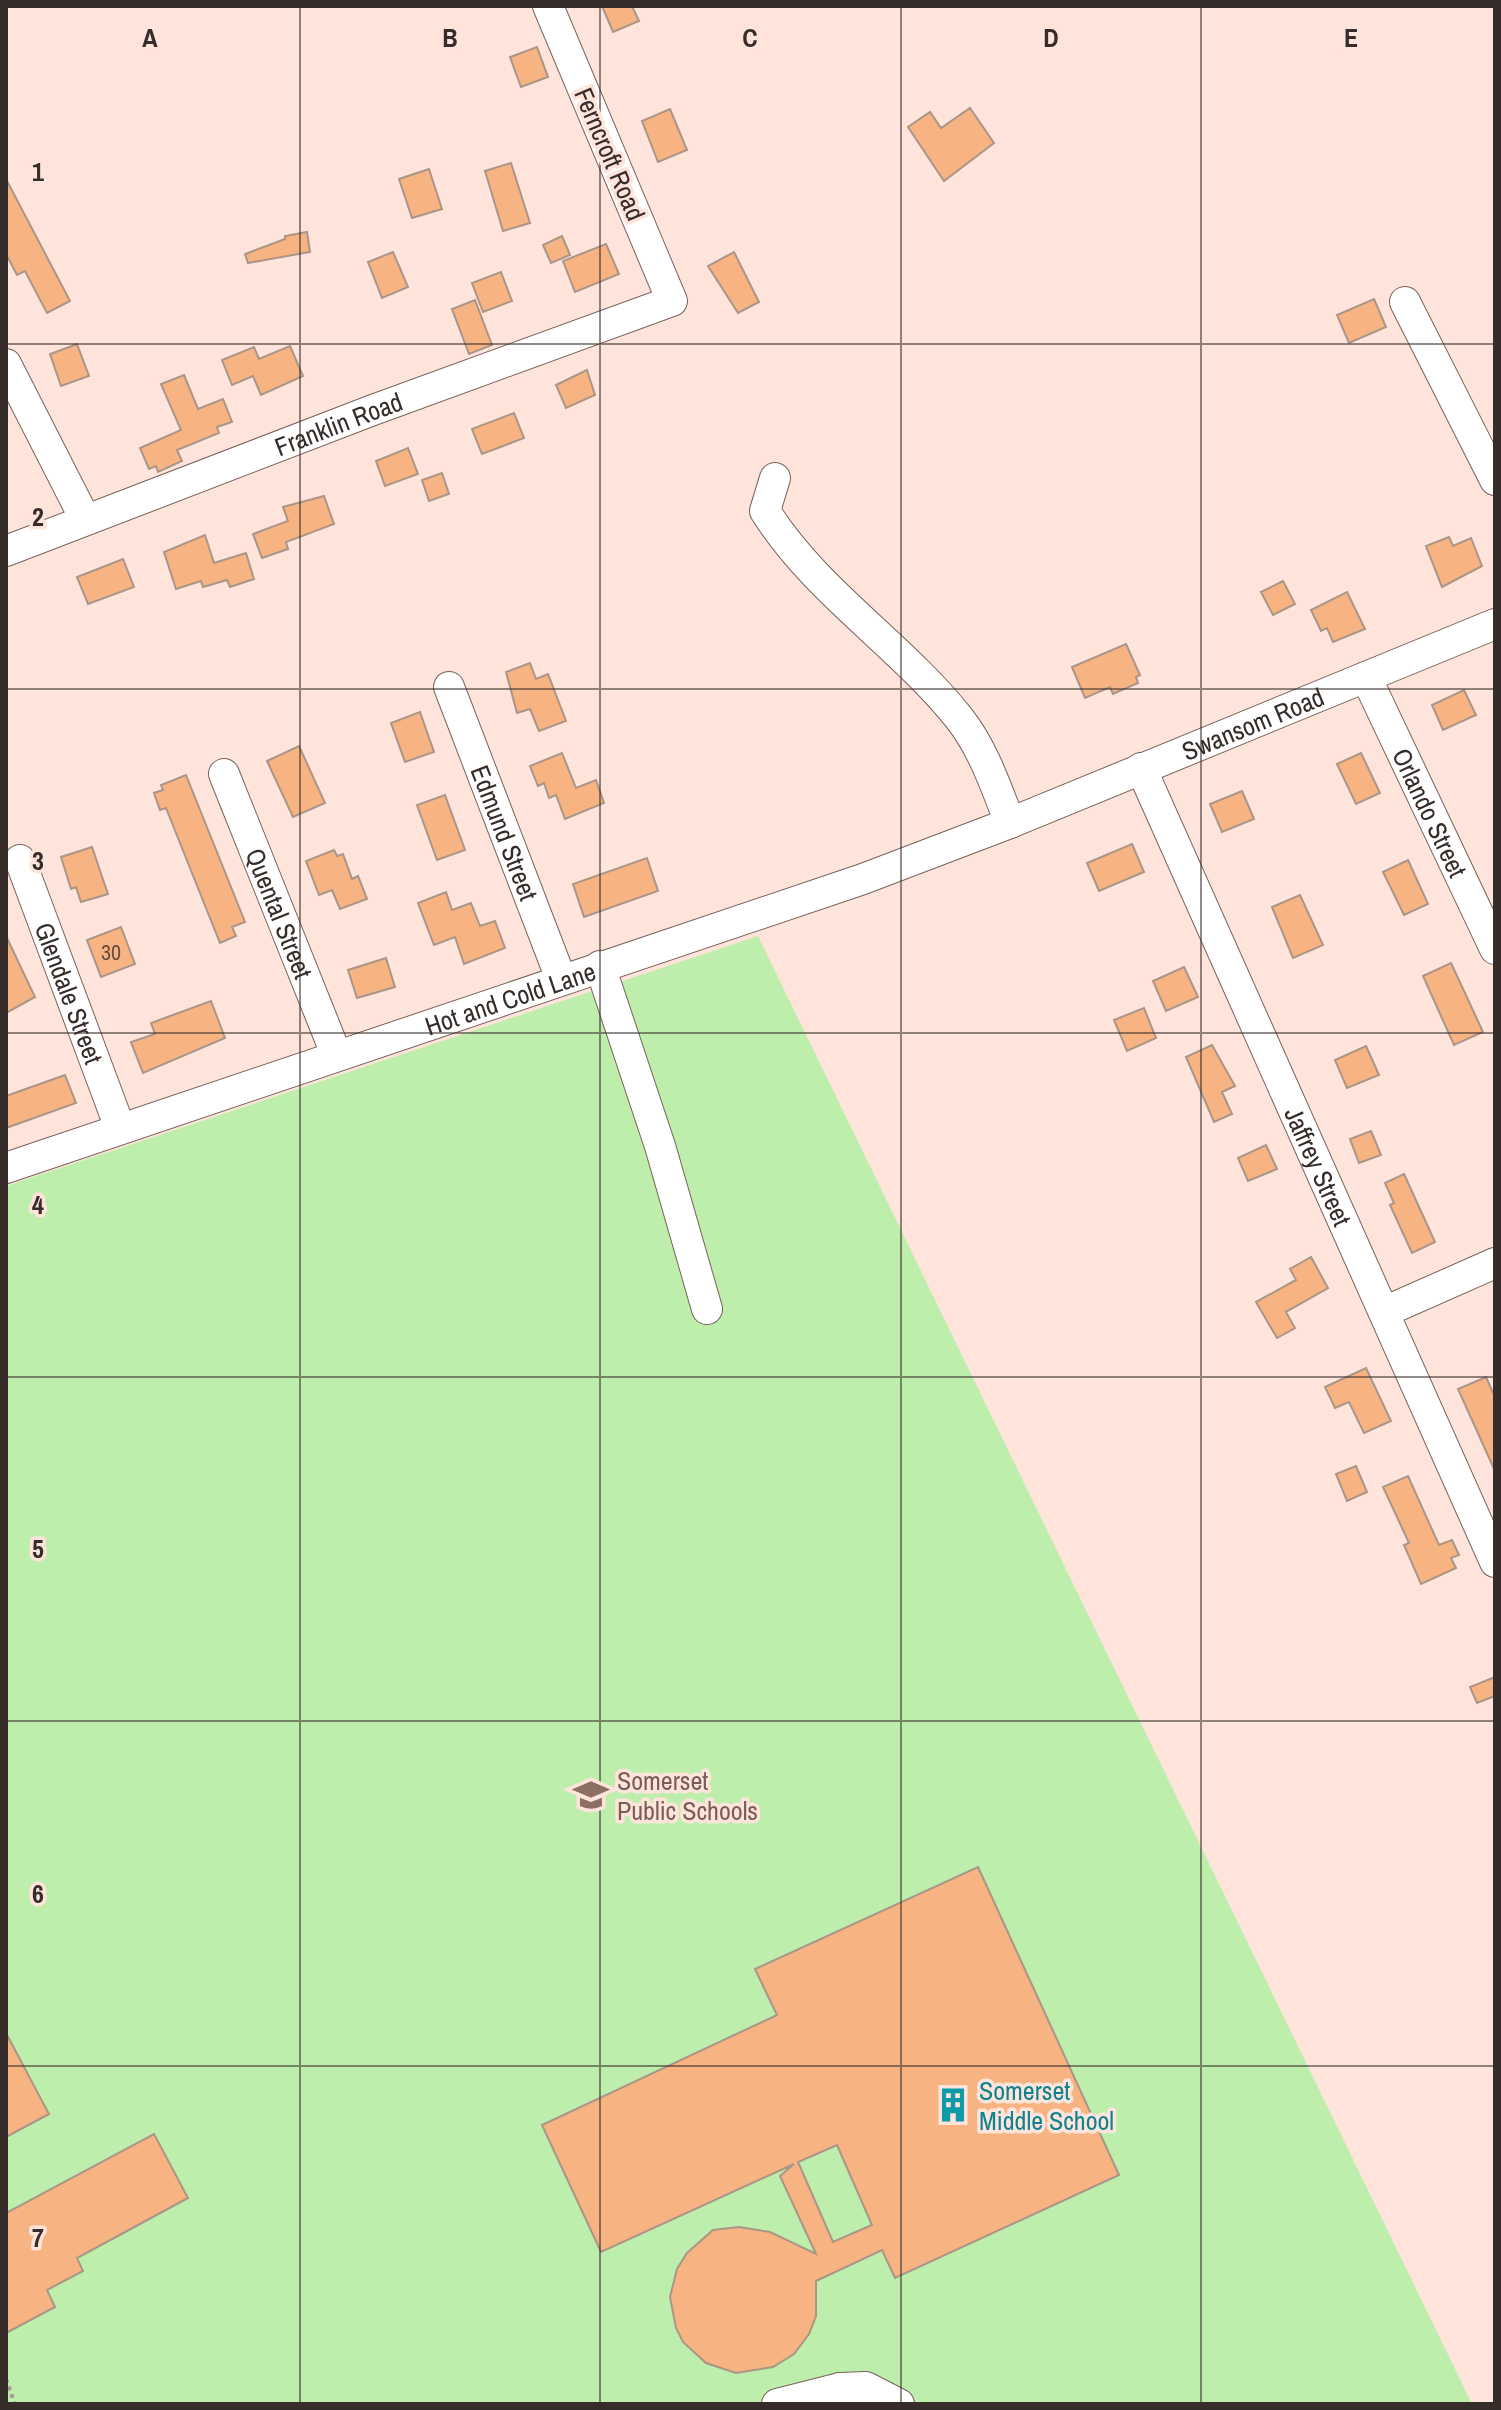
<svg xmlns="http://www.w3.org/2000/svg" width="1501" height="2410" viewBox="0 0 1501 2410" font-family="'Archivo Narrow',sans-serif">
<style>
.green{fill:#bdeeab}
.building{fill:#f7b482;stroke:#aa9587;stroke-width:2;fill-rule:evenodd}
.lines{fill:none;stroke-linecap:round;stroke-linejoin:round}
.minor-casing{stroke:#786259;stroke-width:32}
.path{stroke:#ab9791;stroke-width:4;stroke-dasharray:4 4;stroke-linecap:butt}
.minor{stroke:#fff;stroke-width:30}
.grid{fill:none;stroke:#362c29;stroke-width:2;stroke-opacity:0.55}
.labels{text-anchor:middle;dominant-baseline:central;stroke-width:7;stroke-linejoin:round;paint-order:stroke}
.number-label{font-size:22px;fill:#664e3f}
.street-label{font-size:26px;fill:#362c29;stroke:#ffe4db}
.education-label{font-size:26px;fill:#785e54;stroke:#ffe4db;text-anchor:start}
.culture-label{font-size:26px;fill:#0d838f;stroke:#ffe4db;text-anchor:start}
.grid-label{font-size:26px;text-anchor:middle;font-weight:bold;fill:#362c29;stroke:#ffe4db;stroke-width:7;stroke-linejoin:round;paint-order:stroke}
</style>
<rect width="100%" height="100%" fill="#ffe4db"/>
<path class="green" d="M 758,936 L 1472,2404 L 6,2404 L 6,1186 Z"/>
<path class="building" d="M 602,6 L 632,6 L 639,21 L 613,32 Z
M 537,47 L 548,77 L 521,87 L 510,57 Z
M 970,108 L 994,143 L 944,181 L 908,127 L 930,112 L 941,128 Z
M 670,109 L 687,150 L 658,162 L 642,121 Z
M 511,163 L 530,223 L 503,231 L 485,171 Z
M 429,169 L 442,209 L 412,218 L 399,179 Z
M 6,179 L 70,301 L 47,313 L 25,271 L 17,275 L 6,254 Z
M 307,232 L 310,252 L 248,263 L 245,254 L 285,239 L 285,236 Z
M 562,236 L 570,255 L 551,263 L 543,245 Z
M 606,244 L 619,274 L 575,292 L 563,261 Z
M 393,252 L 408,287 L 382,298 L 368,262 Z
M 734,252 L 759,302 L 738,313 L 708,266 Z
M 501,272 L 512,301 L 483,312 L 472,283 Z
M 1374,299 L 1386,327 L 1349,343 L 1337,315 Z
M 475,300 L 492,345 L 469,354 L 452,309 Z
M 77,344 L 89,376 L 61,386 L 50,354 Z
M 290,346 L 303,376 L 261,395 L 253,376 L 232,385 L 222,360 L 254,347 L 259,359 Z
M 587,370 L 595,395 L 566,408 L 556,385 Z
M 184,375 L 198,409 L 223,399 L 232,422 L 217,427 L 219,433 L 177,450 L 182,461 L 158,472 L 156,466 L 149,469 L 140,448 L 181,430 L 161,384 Z
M 514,413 L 524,438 L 482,454 L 472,429 Z
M 408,448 L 418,474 L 385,486 L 376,461 Z
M 442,473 L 449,494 L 429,501 L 422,480 Z
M 324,496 L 334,524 L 286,542 L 288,549 L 262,558 L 253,534 L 288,521 L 283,507 Z
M 205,535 L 214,563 L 246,553 L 254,579 L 230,587 L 227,580 L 203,587 L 201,581 L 176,589 L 164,552 Z
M 1449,537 L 1453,546 L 1471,538 L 1482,566 L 1442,587 L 1426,546 Z
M 123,559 L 134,587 L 88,604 L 77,577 Z
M 1283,581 L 1295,604 L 1273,615 L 1261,592 Z
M 1347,592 L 1365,629 L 1333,642 L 1327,628 L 1321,631 L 1311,610 Z
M 1126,644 L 1140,675 L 1136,677 L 1138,683 L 1113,694 L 1110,687 L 1085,698 L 1072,667 Z
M 530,663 L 536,679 L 548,674 L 566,721 L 539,731 L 530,709 L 517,713 L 506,672 Z
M 1464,690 L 1476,715 L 1443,730 L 1432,705 Z
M 420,712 L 434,752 L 405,762 L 391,723 Z
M 299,746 L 325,803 L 293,817 L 267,761 Z
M 562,753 L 576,788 L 596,780 L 604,803 L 565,819 L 556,795 L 549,798 L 544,783 L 538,786 L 530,766 Z
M 1361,753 L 1380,793 L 1356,804 L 1337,764 Z
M 186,775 L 245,922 L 232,927 L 236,936 L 220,943 L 166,808 L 160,810 L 154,793 L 163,790 L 161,785 Z
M 1242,791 L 1254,819 L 1222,832 L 1210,804 Z
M 445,795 L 465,850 L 437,860 L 417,805 Z
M 1132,844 L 1144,872 L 1099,891 L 1087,863 Z
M 92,847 L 108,894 L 81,902 L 76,887 L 71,889 L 61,857 Z
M 334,850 L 337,856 L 343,854 L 352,879 L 358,876 L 367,899 L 340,909 L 332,890 L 319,895 L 306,861 Z
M 647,858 L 658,891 L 584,917 L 573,884 Z
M 1408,860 L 1428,904 L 1404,915 L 1383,872 Z
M 446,892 L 452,910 L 471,903 L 480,926 L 495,921 L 505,948 L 464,964 L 455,937 L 434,945 L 418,903 Z
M 1300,895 L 1323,945 L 1293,958 L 1272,907 Z
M 121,927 L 135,964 L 101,977 L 87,940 Z
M 6,936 L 35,997 L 6,1013 Z
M 386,958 L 395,987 L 357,998 L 348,970 Z
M 1451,963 L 1483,1032 L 1454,1045 L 1423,976 Z
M 1184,967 L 1198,997 L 1166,1011 L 1153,981 Z
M 211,1001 L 225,1038 L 143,1073 L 131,1042 L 155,1034 L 151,1023 Z
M 1144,1008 L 1156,1038 L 1127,1051 L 1114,1020 Z
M 1212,1045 L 1235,1086 L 1222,1092 L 1232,1114 L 1214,1122 L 1186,1057 Z
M 1366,1046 L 1379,1075 L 1347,1088 L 1335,1060 Z
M 65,1075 L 76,1103 L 6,1128 L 6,1096 Z
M 1371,1131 L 1381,1155 L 1359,1163 L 1350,1139 Z
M 1266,1145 L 1277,1169 L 1248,1181 L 1238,1158 Z
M 1404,1174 L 1435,1242 L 1412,1253 L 1390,1205 L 1394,1203 L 1385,1183 Z
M 1311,1257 L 1328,1288 L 1286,1312 L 1295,1328 L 1277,1338 L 1256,1302 L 1296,1280 L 1290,1269 Z
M 1366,1368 L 1391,1421 L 1364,1433 L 1349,1402 L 1335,1408 L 1325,1387 Z
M 1486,1377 L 1495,1397 L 1495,1471 L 1458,1389 Z
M 1356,1466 L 1367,1492 L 1347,1501 L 1336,1474 Z
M 1408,1476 L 1439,1545 L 1452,1540 L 1459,1555 L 1451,1558 L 1456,1568 L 1421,1584 L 1404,1545 L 1409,1543 L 1383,1487 Z
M 1495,1677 L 1495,1696 L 1477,1703 L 1470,1687 Z
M 978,1867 L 1119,2175 L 895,2278 L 882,2250 L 816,2281 L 816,2316 L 809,2334 L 794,2354 L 773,2367 L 736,2373 L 706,2363 L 683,2342 L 676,2328 L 670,2297 L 677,2269 L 687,2253 L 713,2230 L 739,2227 L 770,2232 L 816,2254 L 780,2176 L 794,2164 L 601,2252 L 542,2125 L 777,2015 L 755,1969 ZM 837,2145 L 872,2225 L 833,2242 L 798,2162 Z
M 6,2033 L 49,2114 L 6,2137 Z
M 154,2134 L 188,2198 L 77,2258 L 83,2271 L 47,2290 L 55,2307 L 6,2333 L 6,2213 Z"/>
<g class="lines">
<g class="minor-casing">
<g id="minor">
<path d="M 1405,302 L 1495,480"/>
<path d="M 6,364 L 85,519"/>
<path d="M 775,478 L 765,511 C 816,592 899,643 959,718 C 983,748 996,787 1010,823"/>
<path id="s1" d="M 6,551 L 373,410 L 672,301 L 548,6"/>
<path id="s2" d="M 1366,677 L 1495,949"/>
<path id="s3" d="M 449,687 L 561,979"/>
<path id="s4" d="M 1141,768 L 1495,1562"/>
<path id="s5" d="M 224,774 L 336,1054"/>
<path id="s6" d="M 20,860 L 120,1128"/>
<path d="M 600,966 L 660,1146 L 707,1309"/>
<path id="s7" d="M 6,1168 L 863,879 L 1010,823 L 1495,624"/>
<path d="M 1384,1312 L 1495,1263"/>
<path d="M 777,2404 L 840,2388"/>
<path d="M 851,2404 L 840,2388 L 866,2387 L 899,2404"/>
</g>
</g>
<path class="path" d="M 6,2379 L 15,2404"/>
<use href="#minor" class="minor"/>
</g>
<path class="grid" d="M 300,6 L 300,2404M 600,6 L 600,2404M 901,6 L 901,2404M 1201,6 L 1201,2404M 6,344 L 1495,344M 6,689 L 1495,689M 6,1033 L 1495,1033M 6,1377 L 1495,1377M 6,1721 L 1495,1721M 6,2066 L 1495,2066"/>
<defs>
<g id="school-bare" transform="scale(2.76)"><path d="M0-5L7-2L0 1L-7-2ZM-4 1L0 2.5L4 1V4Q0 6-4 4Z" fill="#8d6e63" stroke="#ffe4db" stroke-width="2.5" paint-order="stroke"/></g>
<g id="building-bare" transform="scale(2.76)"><path d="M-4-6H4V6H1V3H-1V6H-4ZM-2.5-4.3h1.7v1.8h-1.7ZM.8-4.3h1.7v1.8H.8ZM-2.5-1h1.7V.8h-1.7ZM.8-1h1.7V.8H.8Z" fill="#0f9aa8" stroke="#ffe4db" stroke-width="2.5" paint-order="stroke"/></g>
</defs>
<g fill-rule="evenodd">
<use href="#school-bare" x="591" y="1795"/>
<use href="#building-bare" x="953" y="2105"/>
</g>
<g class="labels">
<g class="number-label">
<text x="111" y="952">30</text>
</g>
<g class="street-label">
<text transform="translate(610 154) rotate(67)">Ferncroft Road</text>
<text stroke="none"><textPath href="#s1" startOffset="356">Franklin Road</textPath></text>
<text stroke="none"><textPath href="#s7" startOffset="1324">Swansom Road</textPath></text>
<text stroke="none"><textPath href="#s2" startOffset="150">Orlando Street</textPath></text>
<text stroke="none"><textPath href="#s3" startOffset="156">Edmund Street</textPath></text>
<text stroke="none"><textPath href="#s5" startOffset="150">Quental Street</textPath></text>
<text stroke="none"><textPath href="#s6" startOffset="142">Glendale Street</textPath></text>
<text stroke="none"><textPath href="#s7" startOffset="532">Hot and Cold Lane</textPath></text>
<text stroke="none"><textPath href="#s4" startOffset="436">Jaffrey Street</textPath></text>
</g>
<g class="education-label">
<text x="617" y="1780">Somerset<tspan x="617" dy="30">Public Schools</tspan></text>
</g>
<g class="culture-label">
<text x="979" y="2090">Somerset<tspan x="979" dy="30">Middle School</tspan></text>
</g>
</g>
<g class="grid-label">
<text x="150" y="47">A</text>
<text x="450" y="47">B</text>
<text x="750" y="47">C</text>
<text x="1051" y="47">D</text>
<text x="1351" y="47">E</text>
<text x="38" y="181">1</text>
<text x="38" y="526">2</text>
<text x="38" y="870">3</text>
<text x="38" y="1214">4</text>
<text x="38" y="1558">5</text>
<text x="38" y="1903">6</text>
<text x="38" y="2247">7</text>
</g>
<rect width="1501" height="2410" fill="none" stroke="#362c29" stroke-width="16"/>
</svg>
